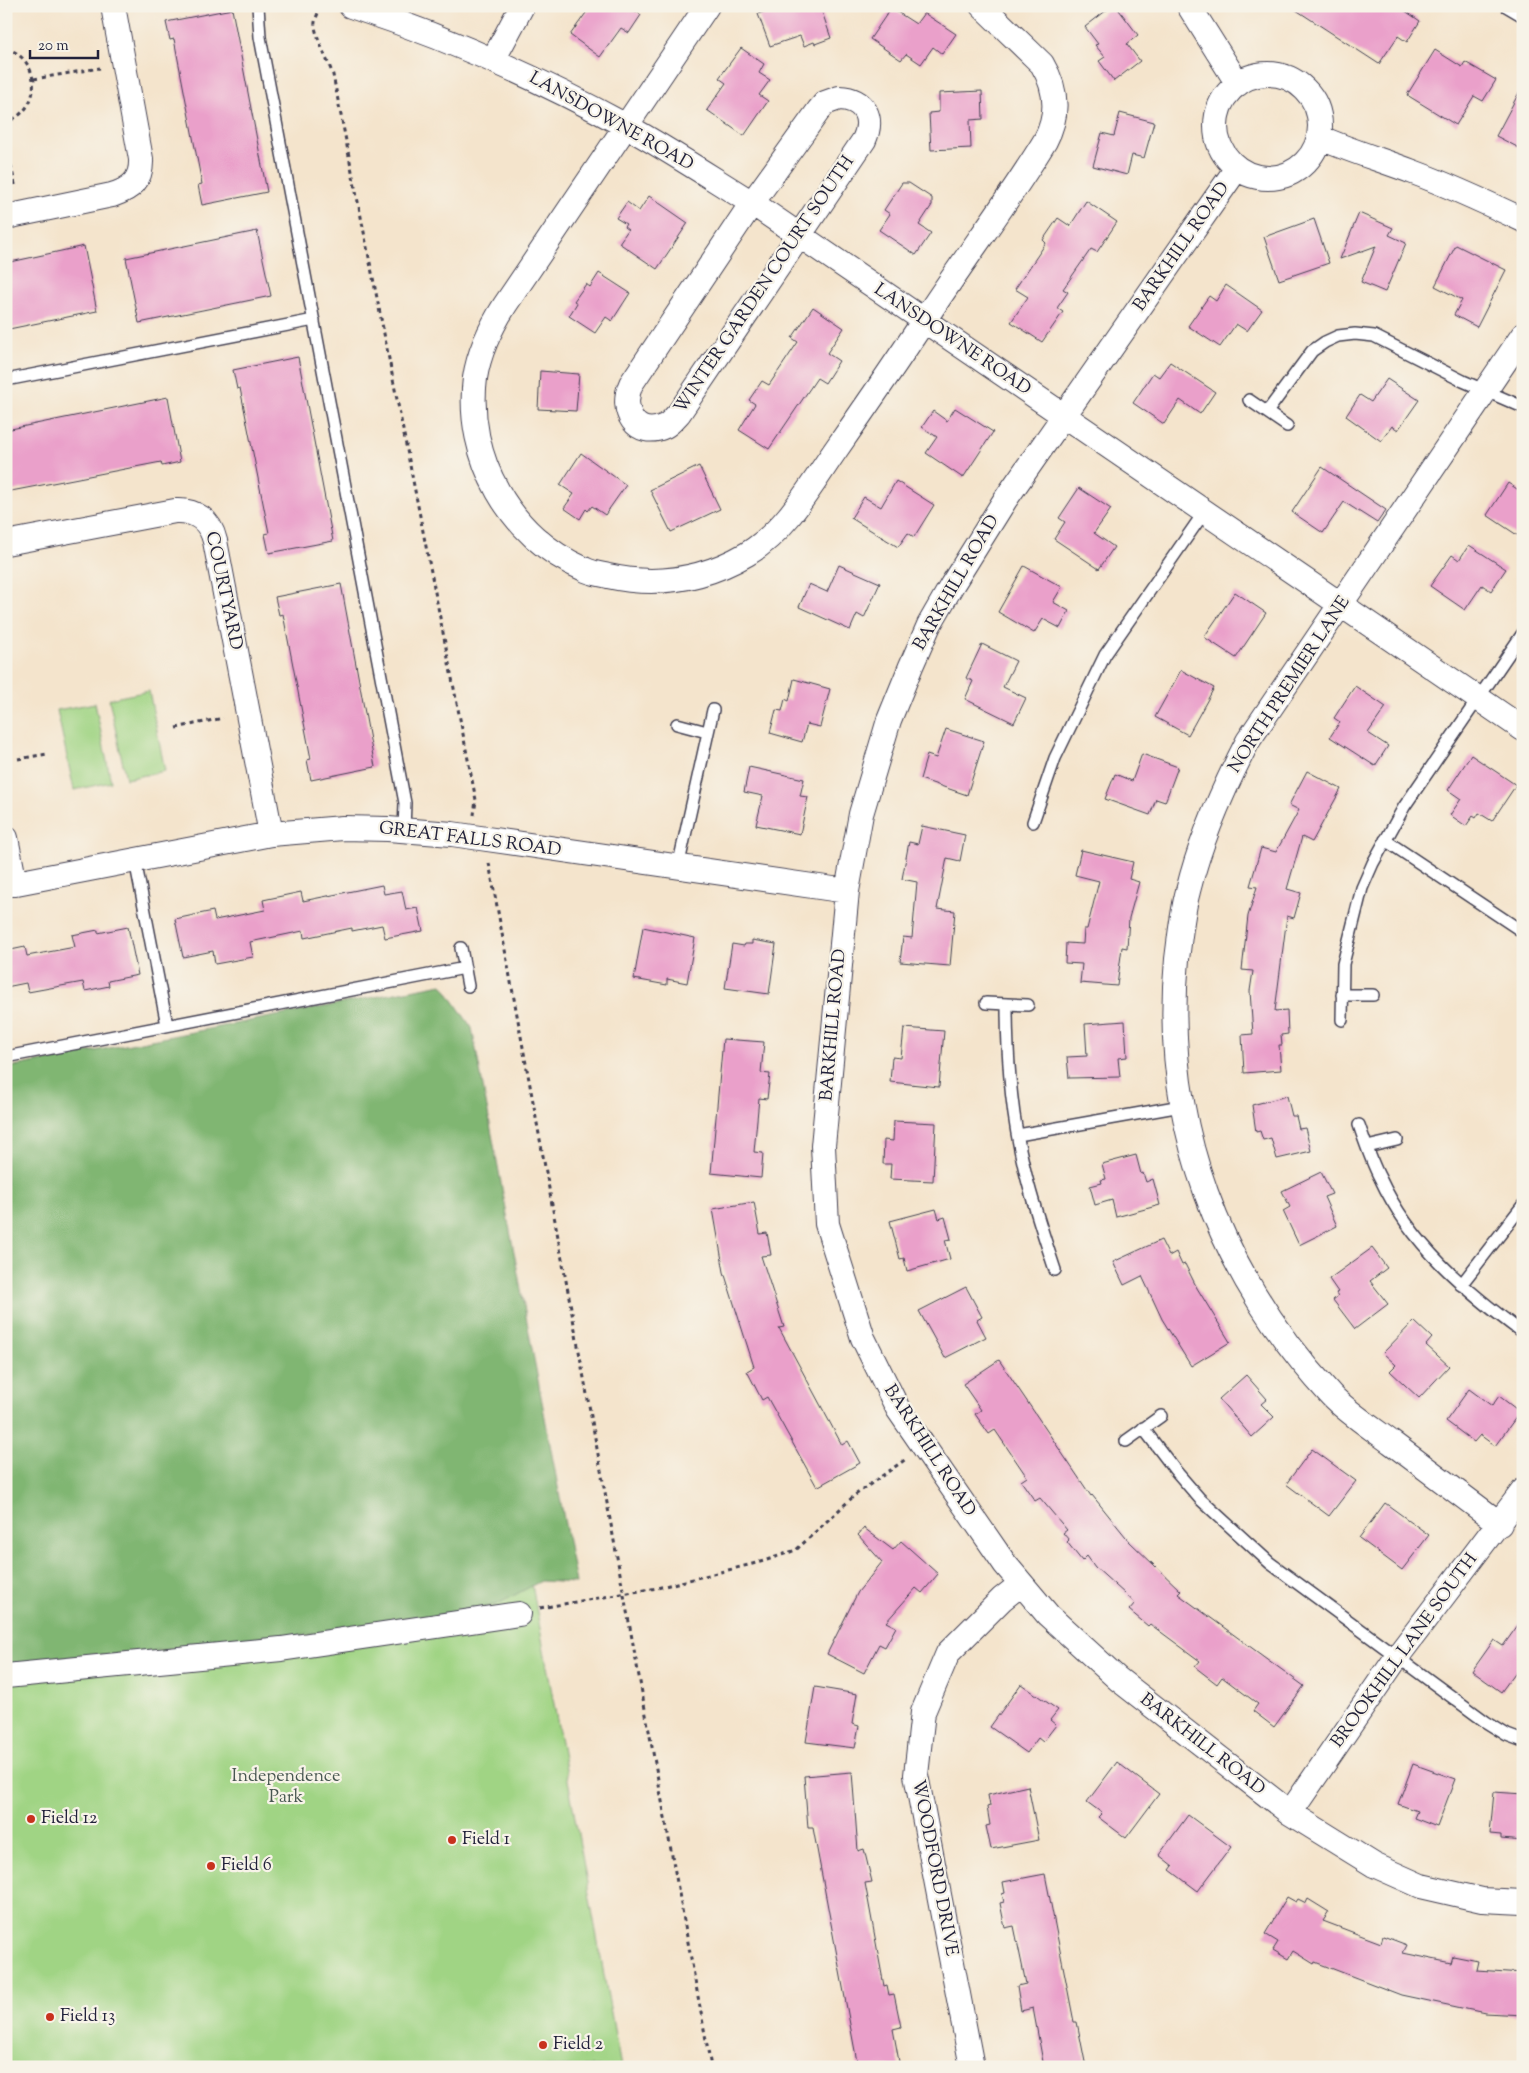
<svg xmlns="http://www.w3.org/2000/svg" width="1529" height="2073" viewBox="0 0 1529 2073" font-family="'Sorts Mill Goudy',serif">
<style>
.green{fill:#a0d484;stroke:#617b60}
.forest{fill:#80b672;stroke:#516c56}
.building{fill:#eaa0ca}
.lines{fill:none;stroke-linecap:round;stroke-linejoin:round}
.service-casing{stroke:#423f51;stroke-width:14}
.minor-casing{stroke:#423f51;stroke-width:26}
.path{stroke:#423f51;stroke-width:3;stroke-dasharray:4 4;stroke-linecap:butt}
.service{stroke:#fff;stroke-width:11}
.minor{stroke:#fff;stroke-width:24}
.poi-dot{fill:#c8321e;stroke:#f7f3e8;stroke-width:2}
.labels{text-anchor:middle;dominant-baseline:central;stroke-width:4.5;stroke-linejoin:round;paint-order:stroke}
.street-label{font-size:18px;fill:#22223b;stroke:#f7f3e8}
.park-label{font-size:18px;fill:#485751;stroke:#f7f3e8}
.poi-label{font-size:18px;fill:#22223b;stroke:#f7f3e8;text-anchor:start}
</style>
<rect width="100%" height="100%" fill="#f7f3e8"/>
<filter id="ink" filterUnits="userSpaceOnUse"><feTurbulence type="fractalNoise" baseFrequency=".02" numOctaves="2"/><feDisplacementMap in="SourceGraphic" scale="10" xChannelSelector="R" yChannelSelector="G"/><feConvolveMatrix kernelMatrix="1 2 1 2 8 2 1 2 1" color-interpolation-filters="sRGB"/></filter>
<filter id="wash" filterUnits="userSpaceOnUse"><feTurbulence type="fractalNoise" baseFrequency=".0096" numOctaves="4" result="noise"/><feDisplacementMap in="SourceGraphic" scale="20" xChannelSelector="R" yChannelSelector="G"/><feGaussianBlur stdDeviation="1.12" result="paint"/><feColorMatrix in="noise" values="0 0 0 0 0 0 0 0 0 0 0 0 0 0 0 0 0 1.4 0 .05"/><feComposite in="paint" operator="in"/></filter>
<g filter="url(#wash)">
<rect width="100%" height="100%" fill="#f4e4cc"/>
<path class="green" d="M 149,691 L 165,771 L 126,779 L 109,699 Z
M 95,703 L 111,782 L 74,790 L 57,710 Z
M 422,989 L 621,2067 L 6,2067 L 6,1068 Z"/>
<path class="forest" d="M 442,984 L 472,1028 L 576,1583 L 541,1581 L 496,1605 L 402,1622 L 279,1638 L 6,1665 L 6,1068 Z"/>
<g id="blocks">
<path class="building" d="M 591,6 L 629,6 L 641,15 L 629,33 L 621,28 L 600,57 L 570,35 Z
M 778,6 L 820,6 L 831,38 L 815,44 L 814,42 L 804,46 L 800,36 L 770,46 L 758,14 Z
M 1112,6 L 1116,6 L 1138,35 L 1127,44 L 1140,61 L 1114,81 L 1099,61 L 1105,57 L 1095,45 L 1098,44 L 1085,27 Z
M 1290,6 L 1398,6 L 1420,21 L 1407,42 L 1398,36 L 1379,64 Z
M 891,8 L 916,24 L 924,13 L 956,34 L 942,54 L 933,47 L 921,64 L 906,54 L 901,60 L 870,39 Z
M 232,9 L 267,192 L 202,205 L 198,185 L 202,184 L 174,39 L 170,40 L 166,22 Z
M 741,48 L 764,64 L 759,73 L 770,80 L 759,95 L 768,101 L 744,136 L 707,110 L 726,83 L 719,78 Z
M 1435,50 L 1462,67 L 1465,62 L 1496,80 L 1483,101 L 1474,96 L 1456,125 L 1407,95 Z
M 1523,85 L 1523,150 L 1496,136 Z
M 982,91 L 983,119 L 970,120 L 971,148 L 931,150 L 929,113 L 939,112 L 939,93 Z
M 1120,113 L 1154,122 L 1144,158 L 1132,155 L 1127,175 L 1093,166 L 1102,133 L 1114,136 Z
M 902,183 L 909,183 L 932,198 L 932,205 L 919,225 L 931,233 L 916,255 L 879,230 L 890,214 L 884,210 Z
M 649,196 L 688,223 L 657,269 L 619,243 L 628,230 L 624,227 L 626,224 L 616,218 L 627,202 L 639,211 Z
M 1086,201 L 1117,222 L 1097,252 L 1091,249 L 1063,289 L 1068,292 L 1057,308 L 1063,312 L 1042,342 L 1011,322 L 1028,297 L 1015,289 L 1046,243 L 1043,240 L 1058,218 L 1070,226 Z
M 1359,213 L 1393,228 L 1389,235 L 1406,243 L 1385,292 L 1361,282 L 1376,246 L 1340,259 Z
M 1314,219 L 1329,263 L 1279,280 L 1264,237 Z
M 257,231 L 271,296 L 139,323 L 126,258 Z
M 1456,245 L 1506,270 L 1477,327 L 1454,315 L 1462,300 L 1435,286 Z
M 84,246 L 97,311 L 9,329 L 6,315 L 6,263 Z
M 599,273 L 630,293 L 612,321 L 606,317 L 595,333 L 569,316 L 577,303 L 574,301 L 586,284 L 590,287 Z
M 1226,285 L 1262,310 L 1247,331 L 1236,324 L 1220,347 L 1188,326 L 1209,296 L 1216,301 Z
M 813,307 L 844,328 L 827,353 L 839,361 L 825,383 L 817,378 L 769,449 L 739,430 L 755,404 L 749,400 L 762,381 L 769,385 L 798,342 L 792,338 Z
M 298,357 L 333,541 L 269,553 L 265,534 L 269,533 L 240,388 L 237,389 L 233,370 Z
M 1170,362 L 1215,392 L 1200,414 L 1180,400 L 1164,424 L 1133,403 L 1153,373 L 1159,377 Z
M 540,371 L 579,374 L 576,411 L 538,409 Z
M 1387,379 L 1419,400 L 1398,430 L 1392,426 L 1381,441 L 1346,416 L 1360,395 L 1371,402 Z
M 168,397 L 180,462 L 162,466 L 161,462 L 6,492 L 6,430 Z
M 955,408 L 993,432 L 963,478 L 926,453 L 937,437 L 922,427 L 933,411 L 947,421 Z
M 581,453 L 626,485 L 605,515 L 592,506 L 588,511 L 586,509 L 580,519 L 564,508 L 574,494 L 560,485 Z
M 699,466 L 720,509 L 671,532 L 650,490 Z
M 1322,467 L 1386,510 L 1377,523 L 1344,502 L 1323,533 L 1292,512 Z
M 896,481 L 934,505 L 914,537 L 908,533 L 898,547 L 851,518 L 864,497 L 881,507 Z
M 1508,483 L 1523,493 L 1523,539 L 1487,515 Z
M 1079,488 L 1111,509 L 1094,533 L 1114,547 L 1099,569 L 1054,539 L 1065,522 L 1059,518 Z
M 1469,545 L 1506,569 L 1491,591 L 1482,585 L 1465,610 L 1430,586 L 1452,555 L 1459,560 Z
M 839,565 L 880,583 L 864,618 L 857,614 L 850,630 L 799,607 L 809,584 L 827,592 Z
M 1024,566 L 1062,587 L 1053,602 L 1069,611 L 1060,628 L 1043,619 L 1034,633 L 998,612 Z
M 341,584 L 375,767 L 311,780 L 307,760 L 311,759 L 283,614 L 279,615 L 275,597 Z
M 1235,592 L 1266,613 L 1236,658 L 1204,637 Z
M 982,644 L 1016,661 L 1003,687 L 1026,698 L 1014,723 L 965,699 L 973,681 L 966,678 Z
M 1181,670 L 1214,688 L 1188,735 L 1155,717 Z
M 794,679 L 830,689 L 820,727 L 807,724 L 802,742 L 770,733 L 776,710 L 782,711 L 785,699 L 789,701 Z
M 1355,686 L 1386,707 L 1368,733 L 1388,746 L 1375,766 L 1330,737 L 1340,722 L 1334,718 Z
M 946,729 L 984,741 L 967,795 L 920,779 L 927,755 L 936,758 Z
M 1142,754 L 1178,767 L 1165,802 L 1156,799 L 1150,815 L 1105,799 L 1115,774 L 1132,781 Z
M 1471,755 L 1516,785 L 1492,821 L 1479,813 L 1476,818 L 1473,816 L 1466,826 L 1450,815 L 1461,799 L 1448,790 Z
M 749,767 L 804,779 L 800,796 L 808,797 L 800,834 L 756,825 L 763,796 L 744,792 Z
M 1307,771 L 1341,789 L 1312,842 L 1302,837 L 1287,889 L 1301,893 L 1294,918 L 1287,916 L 1275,1011 L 1287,1010 L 1288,1034 L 1281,1035 L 1282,1045 L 1279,1045 L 1281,1070 L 1244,1073 L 1242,1035 L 1253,1034 L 1250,991 L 1253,971 L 1242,970 L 1248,916 L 1257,887 L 1250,886 L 1261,848 L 1276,852 L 1299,810 L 1289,805 Z
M 922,826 L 965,835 L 960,861 L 947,858 L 937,909 L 955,911 L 950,966 L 900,962 L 903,937 L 912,938 L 917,882 L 902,879 L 909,842 L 918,844 Z
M 1081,850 L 1133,862 L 1129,879 L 1139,882 L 1129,918 L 1127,948 L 1122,947 L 1117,986 L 1080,983 L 1082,964 L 1065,963 L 1066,943 L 1083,944 L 1084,929 L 1087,929 L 1099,881 L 1075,875 Z
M 382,885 L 384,894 L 402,891 L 406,910 L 418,908 L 423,931 L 385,938 L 382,925 L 352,931 L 352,928 L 304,938 L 303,931 L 250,942 L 253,957 L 215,964 L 213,951 L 183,957 L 175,919 L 213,911 L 215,920 L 265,910 L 263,900 L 301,892 L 303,901 Z
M 128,927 L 138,975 L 108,981 L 109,986 L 85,991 L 83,982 L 28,992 L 26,983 L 6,987 L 6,951 L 25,947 L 27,956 L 75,947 L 72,935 L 98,930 L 98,933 Z
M 643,927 L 695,938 L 687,983 L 667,979 L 667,985 L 634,979 Z
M 752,940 L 776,944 L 769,994 L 725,988 L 732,944 L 744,946 L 745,944 L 752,944 Z
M 1125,1021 L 1127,1057 L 1118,1058 L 1120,1077 L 1069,1078 L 1067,1057 L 1087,1056 L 1085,1024 Z
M 904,1028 L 944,1031 L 939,1087 L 890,1082 L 892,1057 L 901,1058 Z
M 723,1039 L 764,1042 L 761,1073 L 770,1074 L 767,1099 L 759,1098 L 754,1152 L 763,1153 L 761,1178 L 711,1173 Z
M 1287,1096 L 1292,1116 L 1296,1116 L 1299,1129 L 1305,1128 L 1311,1151 L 1277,1159 L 1271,1138 L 1263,1140 L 1260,1131 L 1256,1132 L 1252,1105 Z
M 894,1121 L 936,1123 L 933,1181 L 890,1179 L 891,1164 L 883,1164 L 884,1140 L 893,1141 Z
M 1136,1155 L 1141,1174 L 1143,1173 L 1146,1182 L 1153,1179 L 1160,1205 L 1116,1217 L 1112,1200 L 1095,1205 L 1090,1186 L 1102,1183 L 1101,1180 L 1106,1179 L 1102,1164 Z
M 1321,1172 L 1332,1194 L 1324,1197 L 1337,1226 L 1299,1245 L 1283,1211 L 1290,1207 L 1282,1191 Z
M 754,1202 L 760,1234 L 767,1233 L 771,1255 L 761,1256 L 784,1327 L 779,1328 L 842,1445 L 848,1441 L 860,1463 L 817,1487 L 767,1397 L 762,1400 L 747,1371 L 754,1367 L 724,1272 L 713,1209 Z
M 936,1209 L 939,1219 L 945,1217 L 951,1239 L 945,1240 L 950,1259 L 907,1271 L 904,1258 L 900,1259 L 890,1221 Z
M 1161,1240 L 1169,1256 L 1176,1252 L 1182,1265 L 1185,1264 L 1197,1288 L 1230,1342 L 1191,1366 L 1162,1319 L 1142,1276 L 1124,1285 L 1113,1262 Z
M 1372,1248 L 1387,1268 L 1370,1281 L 1388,1304 L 1355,1329 L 1333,1300 L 1338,1296 L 1336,1293 L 1338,1292 L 1329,1279 Z
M 966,1287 L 982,1317 L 977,1320 L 986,1337 L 945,1358 L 919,1311 Z
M 1414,1321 L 1432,1338 L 1426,1345 L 1449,1366 L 1419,1398 L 1390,1371 L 1396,1365 L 1383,1353 Z
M 999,1360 L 1091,1496 L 1092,1495 L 1130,1542 L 1181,1591 L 1178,1594 L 1304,1686 L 1274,1727 L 1253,1711 L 1258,1704 L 1222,1677 L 1217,1684 L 1195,1667 L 1200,1661 L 1150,1624 L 1148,1626 L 1129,1610 L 1135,1603 L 1095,1567 L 1087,1556 L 1082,1561 L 1067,1542 L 1069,1540 L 1063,1533 L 1067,1530 L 1040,1498 L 1035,1501 L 1021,1481 L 1027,1477 L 995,1430 L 989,1434 L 975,1414 L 981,1410 L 963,1384 Z
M 1246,1375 L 1267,1399 L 1261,1404 L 1274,1417 L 1252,1437 L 1219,1399 Z
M 1469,1389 L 1492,1406 L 1499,1396 L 1520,1412 L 1495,1446 L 1480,1435 L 1474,1442 L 1446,1421 Z
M 1312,1449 L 1356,1481 L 1329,1516 L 1286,1484 Z
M 1385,1503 L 1429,1535 L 1402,1570 L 1359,1538 Z
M 864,1528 L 893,1550 L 901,1541 L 938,1574 L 922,1593 L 916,1588 L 886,1622 L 896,1627 L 885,1647 L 879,1644 L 864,1673 L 827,1654 L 858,1592 L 882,1562 L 858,1535 Z
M 1523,1618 L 1523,1662 L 1501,1692 L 1472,1671 L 1494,1640 L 1503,1646 Z
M 1021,1684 L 1058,1710 L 1050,1720 L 1056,1725 L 1043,1742 L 1038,1738 L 1027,1753 L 990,1727 Z
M 815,1687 L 857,1694 L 852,1724 L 859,1726 L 855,1748 L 806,1742 Z
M 1117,1762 L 1159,1794 L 1126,1838 L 1098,1817 L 1102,1813 L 1087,1802 Z
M 1413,1764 L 1455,1779 L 1437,1827 L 1414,1818 L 1417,1811 L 1398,1804 Z
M 852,1772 L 858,1851 L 864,1849 L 872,1882 L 865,1883 L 884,1986 L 887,1985 L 889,1995 L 894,1994 L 901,2027 L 893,2029 L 900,2067 L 858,2067 L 813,1828 L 808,1828 L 804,1776 Z
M 1028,1786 L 1039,1840 L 991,1849 L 986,1826 L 990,1825 L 987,1807 L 990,1806 L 988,1795 Z
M 1494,1792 L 1523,1794 L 1523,1841 L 1501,1839 L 1501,1835 L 1490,1834 Z
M 1188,1815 L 1231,1847 L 1198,1891 L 1170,1870 L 1173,1866 L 1159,1855 Z
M 1045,1874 L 1074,2022 L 1077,2022 L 1086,2067 L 1044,2067 L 1033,2008 L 1021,2011 L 1017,1986 L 1026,1984 L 1014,1926 L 1005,1928 L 1000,1903 L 1004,1902 L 1002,1894 L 1005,1893 L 1003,1882 Z
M 1287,1897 L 1296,1902 L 1298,1899 L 1306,1903 L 1308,1899 L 1329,1912 L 1323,1921 L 1381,1943 L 1383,1936 L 1407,1945 L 1403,1953 L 1451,1963 L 1453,1956 L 1478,1961 L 1476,1970 L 1523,1973 L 1523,2015 L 1485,2013 L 1401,1995 L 1315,1962 L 1314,1964 L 1293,1951 L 1288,1959 L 1273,1950 L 1278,1942 L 1265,1934 Z"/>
</g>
</g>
<g filter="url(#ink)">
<use href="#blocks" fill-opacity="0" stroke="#423f51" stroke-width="1"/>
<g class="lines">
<g class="service-casing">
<path id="service" d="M 258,6 L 260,37 L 405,803 L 404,830
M 1506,6 L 1523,16
M 6,380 L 314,320
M 1249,400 L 1287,426
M 1267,412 L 1312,351 L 1325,342 L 1338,336 L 1355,334 L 1374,336 L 1463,381 L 1523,407
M 677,724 L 707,732
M 1033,822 L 1055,758 L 1105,655 L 1205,511
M 1385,840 L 1523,932
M 135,860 L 167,1025
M 678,867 L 713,710
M 461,948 L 468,986
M 1342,995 L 1373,995
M 986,1003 L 1028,1005
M 1007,1004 C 1007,1059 1011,1114 1024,1167 C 1032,1202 1044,1236 1055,1270
M 1342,1020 L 1343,964 L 1362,888 L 1373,863 L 1404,807 L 1523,633
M 6,1057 L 465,968
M 1359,1125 C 1365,1142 1371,1161 1380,1178 C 1411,1245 1465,1290 1523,1333
M 1018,1135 L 1181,1106
M 1367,1147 L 1397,1140
M 1461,1285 L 1523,1205
M 1143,1428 L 1175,1470 L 1200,1499 L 1270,1563 L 1486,1722 L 1507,1735 L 1523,1741
M 1126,1441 L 1161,1416"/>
</g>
<g class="minor-casing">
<path id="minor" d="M 351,6 C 446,37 538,78 626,126 C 669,150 710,177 752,203 L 1523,729
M 707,6 L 505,305 C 491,327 479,352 475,378 C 465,457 510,538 584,569 C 591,573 600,574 608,576 C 657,587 704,579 747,554 C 787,530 811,485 837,448 C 867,405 896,363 925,319 C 964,259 1008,202 1045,141 C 1059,115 1057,89 1042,64 L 982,6
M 1189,6 L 1238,84
M 493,60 L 522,6
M1216 126a52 52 0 1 1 104 0a52 52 0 1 1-104 0Z
M 839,98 C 865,99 874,118 864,140 L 679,413 C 675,417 671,423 665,426 C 636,440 619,410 631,384 L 752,203 L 819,110 L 825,103 Z
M 1319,137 C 1350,151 1382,160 1413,172 C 1451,186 1487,203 1523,220
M 1237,168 L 1005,500 L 952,585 L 929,625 L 911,666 L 889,720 L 861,814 L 847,891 L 823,1146 L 827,1224 L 863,1338 L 898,1409 L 1005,1564 L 1048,1615 L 1118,1679 L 1290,1813 L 1374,1865 L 1421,1886 L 1482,1900 L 1523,1902
M 6,217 L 112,195 C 131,189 142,180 141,159 L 113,6
M 6,543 L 175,511 C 196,510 210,520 215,541 L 271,834
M 6,838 L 15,884
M 6,885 L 271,834 L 343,828 L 388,829 L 452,834 L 847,891
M 1500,1524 C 1464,1497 1428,1470 1392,1443 C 1372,1428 1348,1413 1331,1395 C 1220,1275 1161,1123 1177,959 C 1180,937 1182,913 1188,891 C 1201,838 1223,789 1248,741 L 1523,335
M 6,1676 L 281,1649 L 519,1614
M 1290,1813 L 1397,1657 L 1523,1491
M 972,2067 L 916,1775 L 923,1712 L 948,1653 L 1002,1599 L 1021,1584"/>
</g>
<path class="path" d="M 321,6 C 319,11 316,17 315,22 C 313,32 329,63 333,75 L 476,800 L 474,815
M 6,48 C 42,60 43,110 6,122
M 34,79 L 100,68
M 6,142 L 16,189
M 176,728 L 223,718
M 18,759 L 47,754
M 489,863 L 711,2067
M 540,1608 L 657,1588 L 764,1561 L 796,1550 L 855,1495 L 906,1459"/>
<use href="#service" class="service"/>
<use href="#minor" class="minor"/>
</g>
</g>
<g class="poi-dot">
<circle cx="31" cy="1819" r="5"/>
<circle cx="452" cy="1840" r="5"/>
<circle cx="211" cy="1866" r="5"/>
<circle cx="50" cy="2017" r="5"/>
<circle cx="543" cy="2045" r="5"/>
</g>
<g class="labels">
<g class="street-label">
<text transform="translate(611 122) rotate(29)">LANSDOWNE ROAD</text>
<text transform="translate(1182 247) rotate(-55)">BARKHILL ROAD</text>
<text transform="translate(765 285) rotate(-56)">WINTER GARDEN COURT SOUTH</text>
<text transform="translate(952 340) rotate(34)">LANSDOWNE ROAD</text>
<text transform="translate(957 583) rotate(-60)">BARKHILL ROAD</text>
<text transform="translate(223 591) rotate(78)">COURTYARD</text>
<text transform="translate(1290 685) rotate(-57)">NORTH PREMIER LANE</text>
<text transform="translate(470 840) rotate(7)">GREAT FALLS ROAD</text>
<text transform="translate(834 1025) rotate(-85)">BARKHILL ROAD</text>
<text transform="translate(929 1451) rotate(57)">BARKHILL ROAD</text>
<text transform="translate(1405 1651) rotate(-54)">BROOKHILL LANE SOUTH</text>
<text transform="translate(1202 1745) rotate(38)">BARKHILL ROAD</text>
<text transform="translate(934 1868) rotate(79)">WOODFORD DRIVE</text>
</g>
<g class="park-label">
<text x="286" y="1777">Independence<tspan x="286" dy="21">Park</tspan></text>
</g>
<g class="poi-label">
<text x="41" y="1819">Field 12</text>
<text x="462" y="1840">Field 1</text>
<text x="221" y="1866">Field 6</text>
<text x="60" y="2017">Field 13</text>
<text x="553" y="2045">Field 2</text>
</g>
</g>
<rect width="1529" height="2073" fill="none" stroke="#f7f3e8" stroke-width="25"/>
<path d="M30 50v8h68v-8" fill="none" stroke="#22223b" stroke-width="2.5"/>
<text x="38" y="50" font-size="15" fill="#22223b" stroke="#f7f3e8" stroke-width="4" paint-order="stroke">20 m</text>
</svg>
